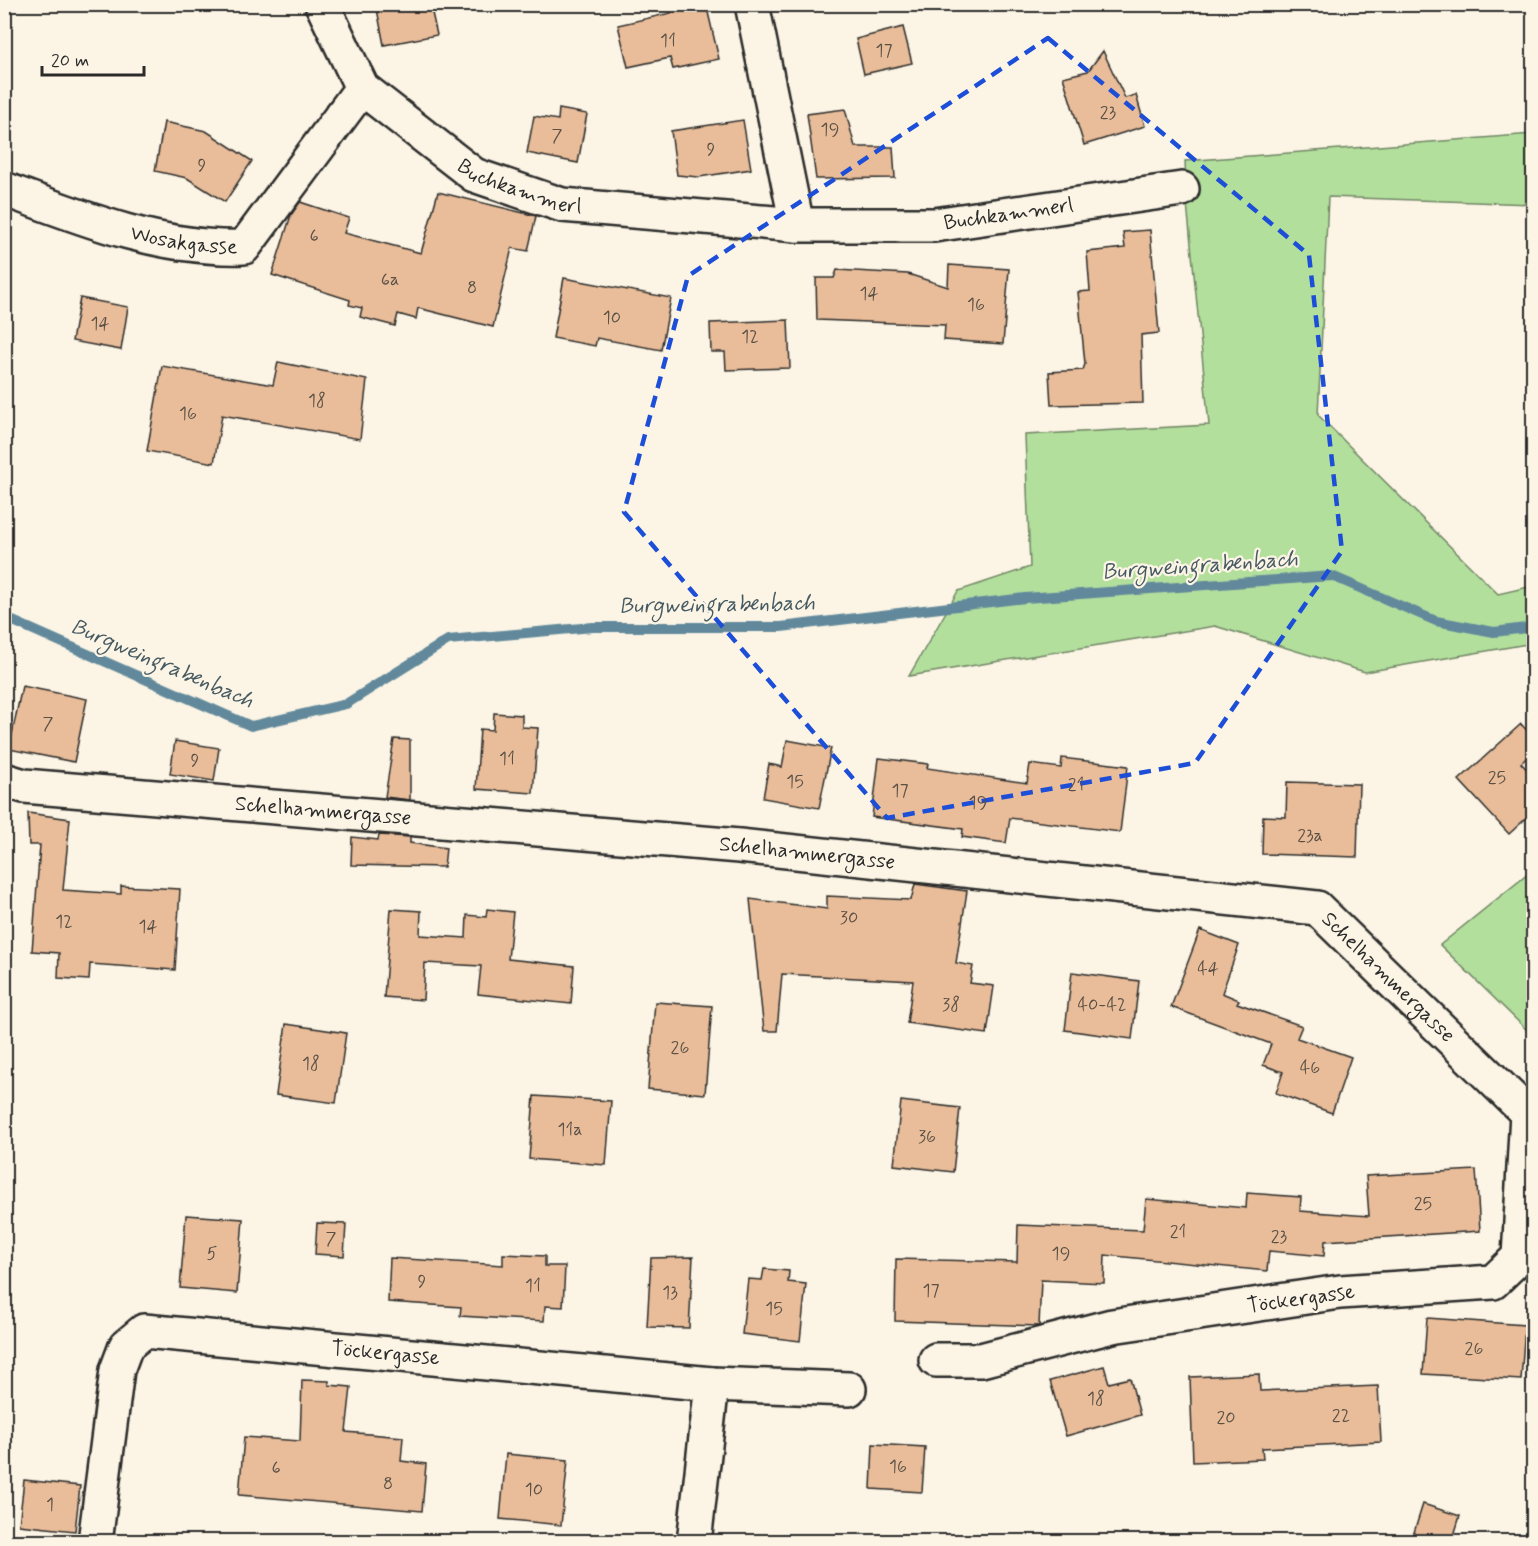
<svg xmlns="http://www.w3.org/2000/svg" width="1538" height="1546" viewBox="0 0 1538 1546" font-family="Mynerve,sans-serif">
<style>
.green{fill:#b3df9d;stroke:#6f8564;stroke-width:1.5}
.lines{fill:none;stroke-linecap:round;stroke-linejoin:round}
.stream{stroke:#62899b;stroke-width:10}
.building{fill:#e9bd99;stroke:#2b2b2b;stroke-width:1.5}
.minor-casing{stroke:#2b2b2b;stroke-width:38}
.minor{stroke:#fcf5e5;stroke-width:33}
.marked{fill:none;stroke:#1d4ed8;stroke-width:4.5;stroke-dasharray:12 8;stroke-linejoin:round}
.labels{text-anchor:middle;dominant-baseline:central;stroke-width:4.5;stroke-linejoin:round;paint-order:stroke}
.number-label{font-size:18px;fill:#5a5046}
.street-label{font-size:21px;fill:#2b2b2b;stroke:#fcf5e5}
.water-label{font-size:22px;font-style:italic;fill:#465a63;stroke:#fcf5e5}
</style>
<rect width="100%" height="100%" fill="#fcf5e5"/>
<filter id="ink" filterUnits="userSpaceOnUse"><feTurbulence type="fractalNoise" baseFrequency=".0167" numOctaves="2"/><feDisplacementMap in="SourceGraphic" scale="12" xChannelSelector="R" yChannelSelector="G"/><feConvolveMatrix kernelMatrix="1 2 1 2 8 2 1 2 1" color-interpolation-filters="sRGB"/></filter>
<g filter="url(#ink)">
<path class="green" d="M 1533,134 L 1533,204 L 1328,197 L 1318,415 L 1498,594 L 1533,586 L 1533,643 L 1365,672 L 1215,626 L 909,676 L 958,591 L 1030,567 L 1025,435 L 1209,425 L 1187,204 L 1185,161 Z
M 1528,874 L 1534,878 L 1533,1036 L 1440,945 Z"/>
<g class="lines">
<path class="stream" d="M 4,617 L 251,726 L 346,704 L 448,640 L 593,627 L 781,627 L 1025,598 L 1332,576 L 1436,621 L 1494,632 L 1534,627"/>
</g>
<path class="building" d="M 376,4 L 430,4 L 437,35 L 384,45 Z
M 669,4 L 706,4 L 719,59 L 673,69 L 670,58 L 628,67 L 618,25 L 671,13 Z
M 903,27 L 912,63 L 864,74 L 856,39 Z
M 1103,51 L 1125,98 L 1136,95 L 1145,126 L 1084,145 L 1063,77 L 1088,71 Z
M 559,109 L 587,114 L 578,163 L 527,153 L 534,116 L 558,120 Z
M 845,109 L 855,147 L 893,147 L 895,178 L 816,179 L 807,114 Z
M 743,120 L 751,169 L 699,177 L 677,175 L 671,131 Z
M 164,122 L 206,131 L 252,161 L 225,202 L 187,178 L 155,171 Z
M 438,192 L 536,216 L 528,251 L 512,248 L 493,327 L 418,308 L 416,319 L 398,314 L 395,326 L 360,317 L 362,308 L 349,305 L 350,300 L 272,275 L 291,215 L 300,202 L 349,218 L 344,233 L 421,253 Z
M 1150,230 L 1159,333 L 1141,335 L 1143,403 L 1051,405 L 1049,372 L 1083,370 L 1085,364 L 1078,292 L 1090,291 L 1087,252 L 1125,248 L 1123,232 Z
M 949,265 L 1009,269 L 1003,344 L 944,340 L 945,325 L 817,320 L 816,278 L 834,278 L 837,270 L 908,274 L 948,287 Z
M 564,278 L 671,298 L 661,350 L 597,338 L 595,346 L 553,338 Z
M 80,298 L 128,307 L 121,350 L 72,341 Z
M 788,320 L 790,368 L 726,370 L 725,352 L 711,352 L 710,323 Z
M 278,362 L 367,380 L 360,439 L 222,415 L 214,463 L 147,451 L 162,366 L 273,385 Z
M 22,686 L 87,699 L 74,762 L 9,749 Z
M 494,713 L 522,715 L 522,727 L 538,728 L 533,793 L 476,789 L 480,729 L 493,730 Z
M 1521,724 L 1533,737 L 1533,752 L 1521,763 L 1533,776 L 1533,812 L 1509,834 L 1459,780 Z
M 394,739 L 410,740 L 410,800 L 385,797 Z
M 787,740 L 831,748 L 819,808 L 763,798 L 769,764 L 782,767 Z
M 175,741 L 219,748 L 214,781 L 170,774 Z
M 879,758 L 928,764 L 927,768 L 1027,783 L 1030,764 L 1061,768 L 1062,758 L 1128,766 L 1120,832 L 1010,818 L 1006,843 L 962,837 L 963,829 L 872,817 Z
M 1287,782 L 1359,784 L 1357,857 L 1262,854 L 1263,816 L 1286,817 Z
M 28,813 L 70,819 L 63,890 L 121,894 L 121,886 L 180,889 L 175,970 L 90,964 L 89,980 L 58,978 L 59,953 L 32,951 L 40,845 L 29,845 Z
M 379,835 L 410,837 L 410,843 L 446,848 L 444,867 L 351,865 L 352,837 L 378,840 Z
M 915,884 L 967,891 L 956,963 L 973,966 L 970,983 L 994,986 L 987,1034 L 907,1023 L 913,981 L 782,974 L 777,1031 L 764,1031 L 750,899 L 827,909 L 827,896 L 911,900 Z
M 391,909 L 421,911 L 420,935 L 466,938 L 467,915 L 486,917 L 487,909 L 513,912 L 508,959 L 574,966 L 571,1004 L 478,994 L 481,966 L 425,963 L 423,1000 L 384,997 Z
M 1200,930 L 1239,945 L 1222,993 L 1239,1000 L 1237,1003 L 1302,1026 L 1297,1038 L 1351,1057 L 1332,1113 L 1276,1093 L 1283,1072 L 1263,1065 L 1271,1044 L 1171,1007 Z
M 1072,972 L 1139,981 L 1132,1039 L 1065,1030 Z
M 655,1002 L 712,1006 L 705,1094 L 648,1089 Z
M 286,1024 L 346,1033 L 336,1103 L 276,1095 Z
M 534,1096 L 611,1101 L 606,1165 L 529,1159 Z
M 901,1101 L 960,1108 L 953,1172 L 894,1165 Z
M 1476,1170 L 1480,1231 L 1325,1241 L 1324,1256 L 1269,1251 L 1267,1271 L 1105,1255 L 1104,1283 L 1041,1280 L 1039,1326 L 895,1321 L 896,1259 L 1017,1262 L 1018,1225 L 1143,1230 L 1146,1199 L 1246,1208 L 1247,1193 L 1301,1197 L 1300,1211 L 1369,1216 L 1366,1176 Z
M 186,1215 L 243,1219 L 237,1293 L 180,1288 Z
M 317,1223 L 346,1224 L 344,1256 L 315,1254 Z
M 503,1254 L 545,1256 L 545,1266 L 565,1266 L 563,1307 L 545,1306 L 544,1321 L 460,1316 L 461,1307 L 388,1302 L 390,1258 L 503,1265 Z
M 693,1257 L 689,1328 L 647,1327 L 651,1258 Z
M 764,1269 L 789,1271 L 788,1282 L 806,1284 L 800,1341 L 742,1334 L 748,1279 L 762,1280 Z
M 1427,1318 L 1525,1325 L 1521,1380 L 1423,1374 Z
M 1104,1366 L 1109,1383 L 1130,1378 L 1140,1415 L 1066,1436 L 1050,1381 Z
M 1259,1374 L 1260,1391 L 1378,1386 L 1381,1442 L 1262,1448 L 1263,1459 L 1193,1462 L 1190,1377 Z
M 302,1380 L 329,1381 L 329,1385 L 351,1387 L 346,1432 L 403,1437 L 401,1461 L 426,1464 L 422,1511 L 239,1495 L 244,1437 L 300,1441 Z
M 873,1444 L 925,1447 L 922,1492 L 871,1489 Z
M 506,1454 L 568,1460 L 561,1525 L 500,1519 Z
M 24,1480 L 80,1486 L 75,1531 L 19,1525 Z
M 1423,1504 L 1460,1516 L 1452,1542 L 1411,1542 Z"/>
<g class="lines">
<g class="minor-casing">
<g id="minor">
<path id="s1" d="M 322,4 L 362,88 L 474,175 L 562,205 L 797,225 L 934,225 L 1182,189"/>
<path d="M 752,4 L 797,225"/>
<path id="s2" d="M 4,189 C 81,218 161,250 244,247 L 362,88"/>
<path id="s3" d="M 4,780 L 24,786 L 739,846 L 1317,908 L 1527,1113 L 1519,1257 L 1493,1282 L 1340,1292 L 1112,1326 L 981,1360 L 936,1360"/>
<path id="s4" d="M 95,1542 L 117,1370 L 126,1346 L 144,1331 L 712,1384 L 849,1389"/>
<path d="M 694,1542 L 712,1384"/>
</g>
</g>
<use href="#minor" class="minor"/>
</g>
</g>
<path class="marked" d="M 1048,38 L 1309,255 L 1342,551 L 1195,763 L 887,818 L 624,512 L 688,276 Z"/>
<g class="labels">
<g class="number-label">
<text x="668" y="41">11</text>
<text x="884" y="51">17</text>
<text x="1108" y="113">23</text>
<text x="830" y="130">19</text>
<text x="557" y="136">7</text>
<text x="711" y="150">9</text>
<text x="202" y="166">9</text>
<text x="314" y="236">6</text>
<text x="390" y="280">6a</text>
<text x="472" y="288">8</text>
<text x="869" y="294">14</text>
<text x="976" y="305">16</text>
<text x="612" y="318">10</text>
<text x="100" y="324">14</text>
<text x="750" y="337">12</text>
<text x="317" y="401">18</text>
<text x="188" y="414">16</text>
<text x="48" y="724">7</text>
<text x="507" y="759">11</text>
<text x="195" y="761">9</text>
<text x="1497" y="778">25</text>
<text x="795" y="782">15</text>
<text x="1076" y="785">21</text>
<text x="900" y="791">17</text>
<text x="978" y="803">19</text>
<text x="1310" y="836">23a</text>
<text x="849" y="918">30</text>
<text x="64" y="922">12</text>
<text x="148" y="927">14</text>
<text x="1208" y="969">44</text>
<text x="951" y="1005">38</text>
<text x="1102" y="1005">40-42</text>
<text x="680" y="1048">26</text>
<text x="311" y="1064">18</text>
<text x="1310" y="1068">46</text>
<text x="570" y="1130">11a</text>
<text x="927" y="1137">36</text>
<text x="1423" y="1204">25</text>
<text x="1178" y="1232">21</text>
<text x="1279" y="1237">23</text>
<text x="331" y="1239">7</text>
<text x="212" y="1254">5</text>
<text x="1061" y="1254">19</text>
<text x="422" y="1282">9</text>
<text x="533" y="1286">11</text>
<text x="931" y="1291">17</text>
<text x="670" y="1293">13</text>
<text x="774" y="1309">15</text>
<text x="1474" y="1349">26</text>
<text x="1096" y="1399">18</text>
<text x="1341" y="1416">22</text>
<text x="1226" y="1418">20</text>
<text x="898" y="1467">16</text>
<text x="276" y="1468">6</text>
<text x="388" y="1484">8</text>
<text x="534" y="1490">10</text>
<text x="50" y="1505">1</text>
</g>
<g class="street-label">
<text stroke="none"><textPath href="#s1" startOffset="282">Buchkammerl</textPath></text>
<text stroke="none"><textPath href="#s1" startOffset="776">Buchkammerl</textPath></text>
<text stroke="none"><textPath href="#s2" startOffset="188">Wosakgasse</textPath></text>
<text stroke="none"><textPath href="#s3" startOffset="321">Schelhammergasse</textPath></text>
<text stroke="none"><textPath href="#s3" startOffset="807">Schelhammergasse</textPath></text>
<text stroke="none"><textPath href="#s3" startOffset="1419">Schelhammergasse</textPath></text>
<text transform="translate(1301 1299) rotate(-8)">Töckergasse</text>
<text stroke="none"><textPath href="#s4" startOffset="465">Töckergasse</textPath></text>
</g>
<g class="water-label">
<text transform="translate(1200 566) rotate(-4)">Burgweingrabenbach</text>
<text transform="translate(717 605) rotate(-1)">Burgweingrabenbach</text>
<text transform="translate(162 664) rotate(23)">Burgweingrabenbach</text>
</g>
</g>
<rect width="1538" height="1546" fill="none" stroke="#fcf5e5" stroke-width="24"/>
<rect x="12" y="12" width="1514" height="1522" fill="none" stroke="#2b2b2b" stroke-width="2" filter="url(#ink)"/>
<path d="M42 66v9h102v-9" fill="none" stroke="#2b2b2b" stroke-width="3"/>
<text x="51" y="66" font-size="18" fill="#2b2b2b" stroke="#fcf5e5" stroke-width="4.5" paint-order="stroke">20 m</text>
</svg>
